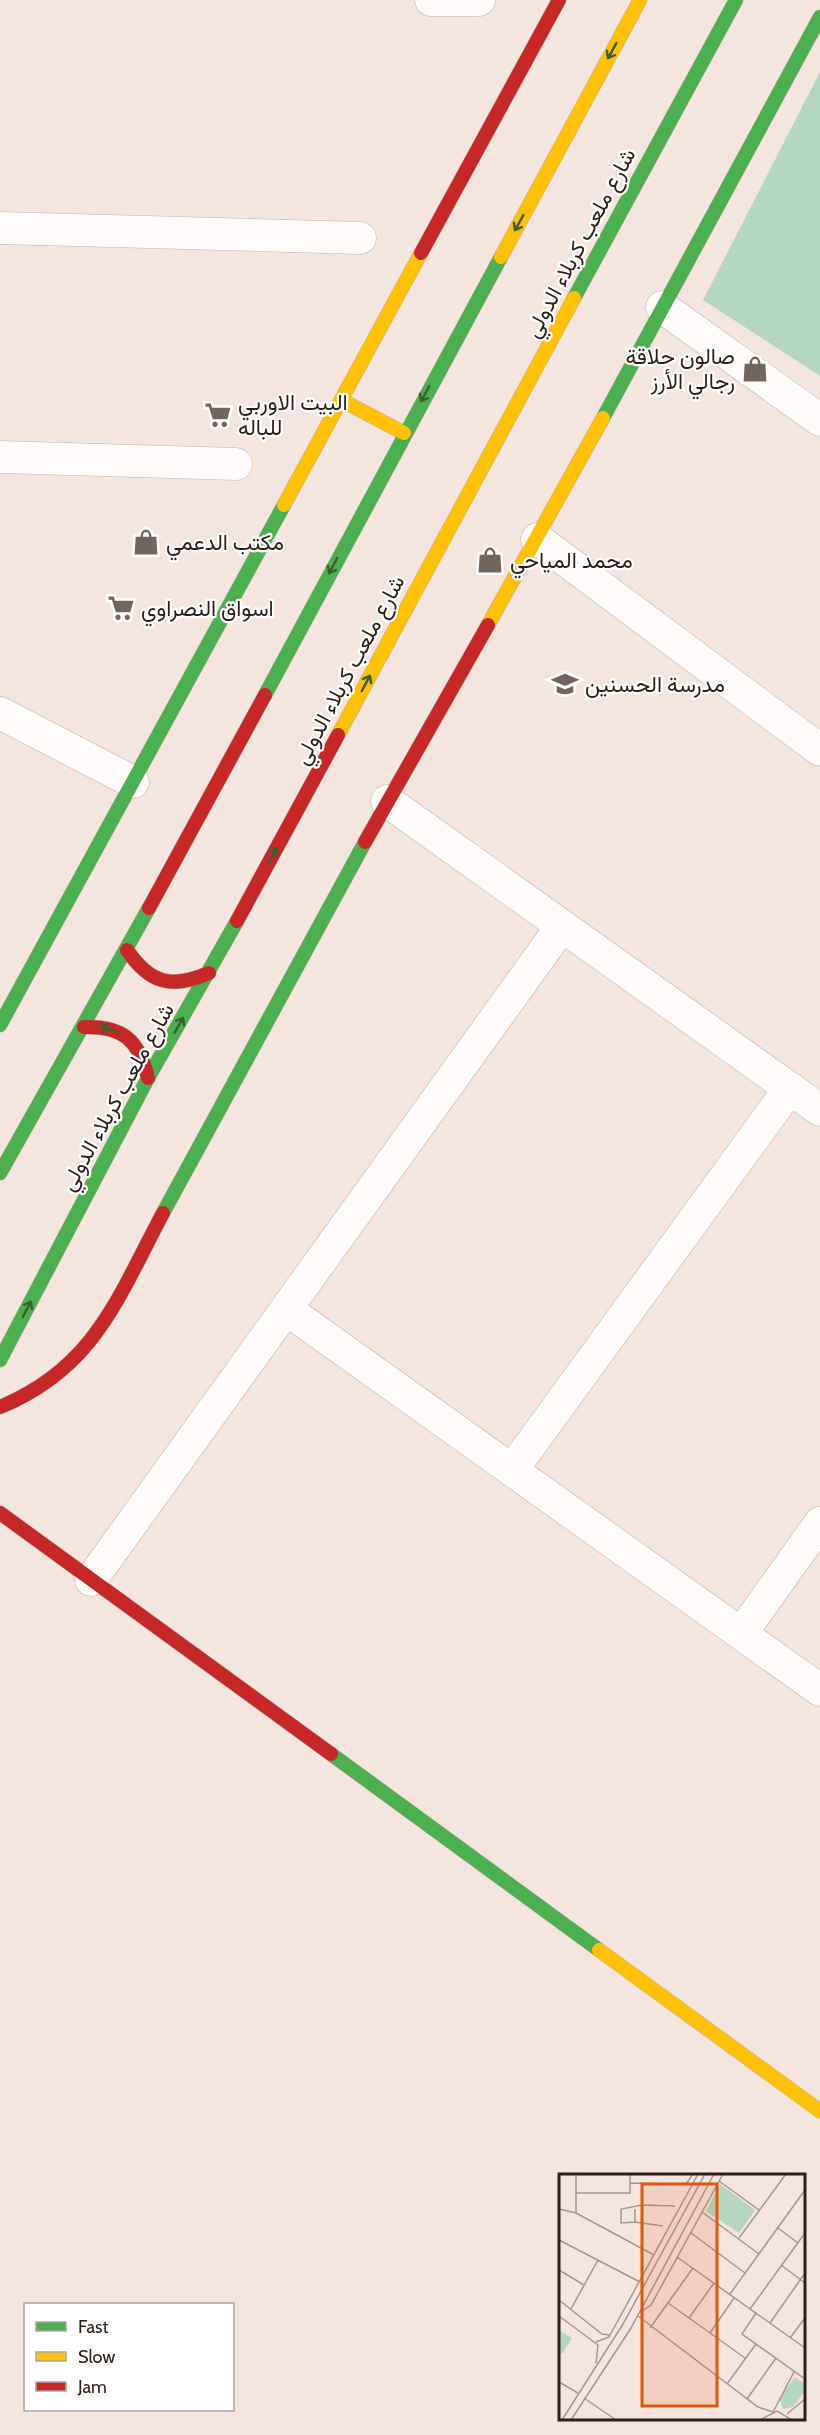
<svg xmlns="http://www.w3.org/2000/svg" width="820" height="2435" viewBox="0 0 820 2435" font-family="Cabin,Vazirmatn,sans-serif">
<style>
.green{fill:#b5d7c0}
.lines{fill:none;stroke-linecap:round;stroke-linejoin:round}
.street-casing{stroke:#bfb0aa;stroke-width:33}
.fast-casing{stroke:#bfb0aa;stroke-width:15}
.slow-casing{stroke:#bfb0aa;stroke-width:15}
.jam-casing{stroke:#bfb0aa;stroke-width:15}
.street{stroke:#fefbfa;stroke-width:32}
.fast{stroke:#4caf50;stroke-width:14}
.slow{stroke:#ffc107;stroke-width:14}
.jam{stroke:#c62828;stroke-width:14}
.oneway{stroke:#3c5f31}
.labels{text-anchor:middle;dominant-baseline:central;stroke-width:4.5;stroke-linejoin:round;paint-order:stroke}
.street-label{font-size:22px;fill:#2f1e18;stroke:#fff}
.poi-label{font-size:22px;fill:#2f1e18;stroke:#fff;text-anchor:start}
.inset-road{fill:none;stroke:#a6958f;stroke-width:1.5}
.view{fill:#df560d;fill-opacity:0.15;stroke:#df560d;stroke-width:3}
.inset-edge{fill:none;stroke:#2f1e18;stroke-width:3}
</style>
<rect width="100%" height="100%" fill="#f5e5df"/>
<path class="green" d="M 820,72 L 820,376 L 703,300 Z"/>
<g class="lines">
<g class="street-casing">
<path id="street" d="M 431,0 L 479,0
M 0,228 L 360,238
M 662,307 L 820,420
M 0,457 L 236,464
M 537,539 L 820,750
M 0,713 L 133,782
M 387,801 L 820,1110
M 286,1309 L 820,1690
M 512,1470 L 790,1088
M 91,1580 L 562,926
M 741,1634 L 820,1523"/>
</g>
<g class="fast-casing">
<path id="fast" d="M 574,298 L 736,0
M 603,418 L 820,17
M 265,695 L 501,257
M 0,1025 L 284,505
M 0,1173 L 149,908
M 163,1213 L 365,842
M 0,1360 L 148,1078 L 237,921
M 331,1754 L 599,1950"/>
</g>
<g class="slow-casing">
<path id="slow" d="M 501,257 L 640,0
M 341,400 L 404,433
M 284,505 L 421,253
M 488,625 L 603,418
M 338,735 L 574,298
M 599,1950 L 820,2111"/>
</g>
<g class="jam-casing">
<path id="jam" d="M 421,253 L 559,0
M 365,842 L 488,625
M 149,908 L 265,695
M 237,921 L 338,735
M 127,950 C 150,984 172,989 209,973
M 84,1027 C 123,1026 139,1040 148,1078
M 0,1407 C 95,1368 118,1297 163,1213
M 0,1513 L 331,1754"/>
</g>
<use href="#street" class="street"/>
<use href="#fast" class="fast"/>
<use href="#slow" class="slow"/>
<use href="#jam" class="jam"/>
</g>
<defs><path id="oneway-shaft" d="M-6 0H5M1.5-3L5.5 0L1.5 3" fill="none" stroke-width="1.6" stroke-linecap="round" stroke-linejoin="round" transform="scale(1.5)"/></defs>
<g class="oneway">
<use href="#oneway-shaft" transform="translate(612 51) rotate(119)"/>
<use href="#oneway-shaft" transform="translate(519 223) rotate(119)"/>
<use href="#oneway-shaft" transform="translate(425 394) rotate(119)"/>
<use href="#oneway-shaft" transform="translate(333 566) rotate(118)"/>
<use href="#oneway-shaft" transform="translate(366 683) rotate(-62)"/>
<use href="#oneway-shaft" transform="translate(273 855) rotate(-62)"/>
<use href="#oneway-shaft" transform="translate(179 1025) rotate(-60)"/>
<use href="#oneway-shaft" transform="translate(109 1029) rotate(-163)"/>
<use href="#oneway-shaft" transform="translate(27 1309) rotate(-62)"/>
</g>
<defs>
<g id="shop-bare" transform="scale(2.07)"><path d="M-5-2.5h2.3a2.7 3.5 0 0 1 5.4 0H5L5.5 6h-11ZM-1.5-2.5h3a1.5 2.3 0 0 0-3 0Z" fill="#74645e" stroke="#fff" stroke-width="2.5" paint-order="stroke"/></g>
<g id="supermarket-bare" transform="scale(2.07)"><path d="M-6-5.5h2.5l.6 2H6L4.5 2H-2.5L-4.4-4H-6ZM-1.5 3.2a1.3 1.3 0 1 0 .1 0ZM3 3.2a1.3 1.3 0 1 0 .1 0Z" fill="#74645e" stroke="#fff" stroke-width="2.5" paint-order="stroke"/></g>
<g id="school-bare" transform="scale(2.07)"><path d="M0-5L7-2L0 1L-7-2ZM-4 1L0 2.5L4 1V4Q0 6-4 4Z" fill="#74645e" stroke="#fff" stroke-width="2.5" paint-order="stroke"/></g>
</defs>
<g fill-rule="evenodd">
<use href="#shop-bare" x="755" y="369"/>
<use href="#supermarket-bare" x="218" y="415"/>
<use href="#shop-bare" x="146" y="542"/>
<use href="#shop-bare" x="490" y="560"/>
<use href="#supermarket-bare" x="121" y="608"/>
<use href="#school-bare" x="565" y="684"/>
</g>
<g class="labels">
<g class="street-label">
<text transform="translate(580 243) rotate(-62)">شارع ملعب كربلاء الدولي</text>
<text transform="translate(349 670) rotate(-62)">شارع ملعب كربلاء الدولي</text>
<text transform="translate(117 1097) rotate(-61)">شارع ملعب كربلاء الدولي</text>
</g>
<g class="poi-label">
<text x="735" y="356" text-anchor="end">صالون حلاقة<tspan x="735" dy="25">رجالي الأرز</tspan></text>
<text x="238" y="402">البيت الاوربي<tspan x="238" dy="25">للباله</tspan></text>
<text x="166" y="542">مكتب الدعمي</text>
<text x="510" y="560">محمد المياحي</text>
<text x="141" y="608">اسواق النصراوي</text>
<text x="585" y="684">مدرسة الحسنين</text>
</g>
</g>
<g transform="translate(559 2174)">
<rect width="246" height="246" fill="#f5e5df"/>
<path d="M 161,10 L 196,36 L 180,59 L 147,37 ZM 0,156 L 13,164 L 3,180 L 0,178 ZM 236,203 L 246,210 L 246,217 L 234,233 L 224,235 L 220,224 Z" fill="#b5d7c0"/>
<path class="inset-road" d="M 17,0 L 17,39M 160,7 L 200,36M 71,9 L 127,10 L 134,0M 17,19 L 71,19 L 71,0M 0,35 L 17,39 L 95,81M 76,35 L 76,48 L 62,49 L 62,35 L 83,31 L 116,32M 143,38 L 200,80M 76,48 L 104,52M 219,54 L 239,69M 132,59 L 186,99M 180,64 L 227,0M 0,66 L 81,108M 118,83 L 246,174M 222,91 L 246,109M 0,96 L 25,111M 171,120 L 246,16M 0,126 L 43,160 L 51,161M 109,129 L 186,184M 12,135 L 39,86M 191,135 L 246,59M 80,139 L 92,131 L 164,0M 197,139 L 183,160 L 246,205M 0,142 L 39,171 L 37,189M 79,142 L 199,233 L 214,238M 130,144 L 155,109M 211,149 L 246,99M 91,154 L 134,94M 151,159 L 175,124M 231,164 L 246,144M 37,168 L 50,163 L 139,0M 0,208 L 19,219M 168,210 L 197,170M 25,224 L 57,246M 188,225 L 217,184M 214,238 L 235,198M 228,240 L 246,225M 3,246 L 64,150 L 146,0M 12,246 L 72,154 L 155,0M 201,246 L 218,237 L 233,246"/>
<path class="view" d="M 83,10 L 158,10 L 158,232 L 83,232 Z"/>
<rect width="246" height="246" class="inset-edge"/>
</g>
<rect x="24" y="2303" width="210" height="108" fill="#ffffff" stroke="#aca5a3" stroke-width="1.5"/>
<rect x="36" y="2322" width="30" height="9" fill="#4caf50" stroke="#aca5a3" stroke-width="1.5"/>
<text x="78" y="2333" font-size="18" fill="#2f1e18">Fast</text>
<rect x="36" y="2352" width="30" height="9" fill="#ffc107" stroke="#aca5a3" stroke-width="1.5"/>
<text x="78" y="2363" font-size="18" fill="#2f1e18">Slow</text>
<rect x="36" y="2382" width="30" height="9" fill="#c62828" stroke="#aca5a3" stroke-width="1.5"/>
<text x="78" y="2393" font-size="18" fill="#2f1e18">Jam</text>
</svg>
